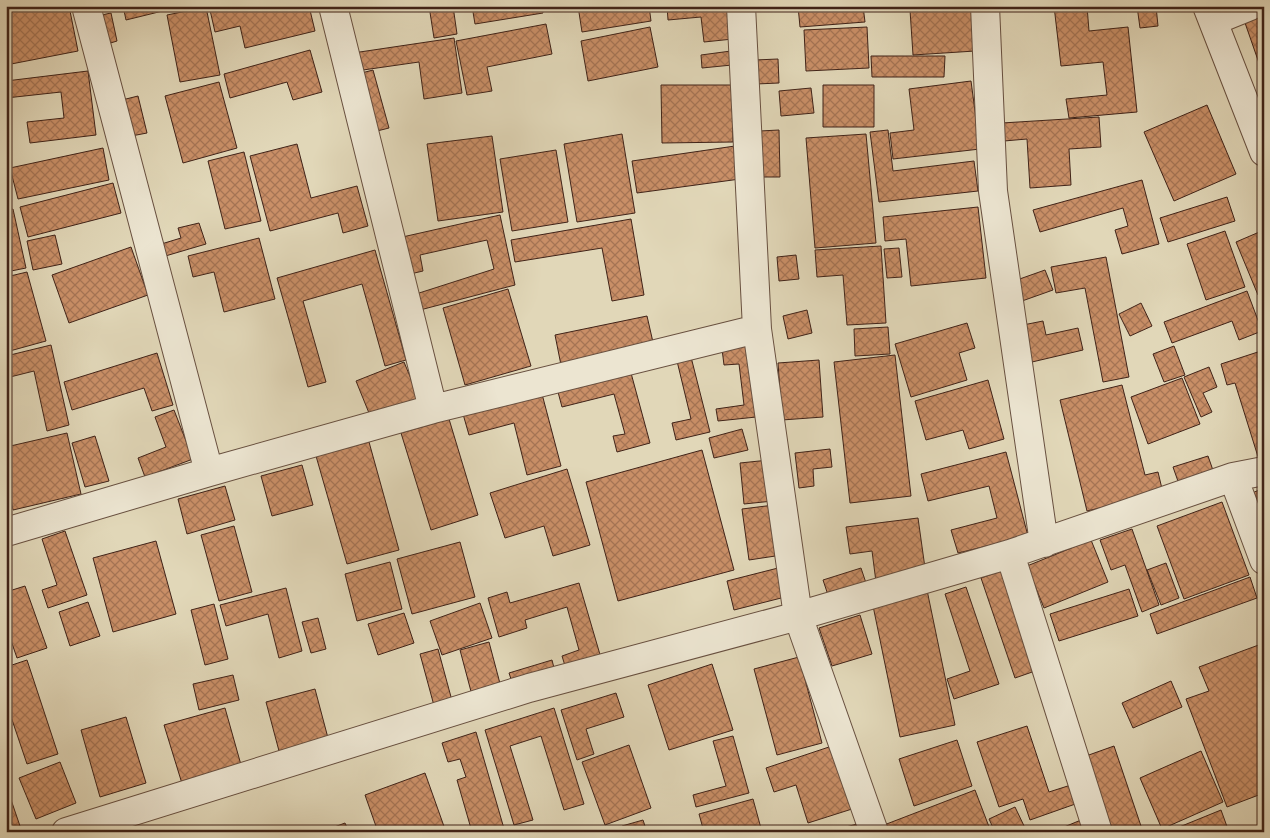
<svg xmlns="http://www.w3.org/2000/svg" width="1270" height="838" viewBox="0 0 1270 838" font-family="'Gentium Book Plus',serif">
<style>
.building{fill:url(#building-cross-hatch);stroke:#402318}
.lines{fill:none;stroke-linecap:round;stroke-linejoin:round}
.minor-casing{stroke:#685040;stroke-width:30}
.minor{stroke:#ece5d1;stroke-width:28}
</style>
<defs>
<pattern id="building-cross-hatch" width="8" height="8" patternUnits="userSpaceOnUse" patternTransform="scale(1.25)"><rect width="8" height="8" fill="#c98f67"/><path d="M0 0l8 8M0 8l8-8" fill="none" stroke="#a57454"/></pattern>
</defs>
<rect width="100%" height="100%" fill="#e1d7b8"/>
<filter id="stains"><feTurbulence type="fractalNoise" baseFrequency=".004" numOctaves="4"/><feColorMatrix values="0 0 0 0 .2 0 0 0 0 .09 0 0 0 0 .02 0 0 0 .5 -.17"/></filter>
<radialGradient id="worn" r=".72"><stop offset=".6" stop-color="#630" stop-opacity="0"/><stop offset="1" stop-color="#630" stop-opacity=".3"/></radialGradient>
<path class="building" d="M 6,6 L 69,6 L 78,51 L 6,65 Z
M 123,6 L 183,6 L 126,20 Z
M 227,6 L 309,6 L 315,31 L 245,48 L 240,26 L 215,32 L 210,10 Z
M 429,6 L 453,6 L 457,34 L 434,38 Z
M 472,6 L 542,6 L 543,13 L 475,24 Z
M 578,6 L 649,6 L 651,21 L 582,32 Z
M 667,6 L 729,6 L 733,39 L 704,42 L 701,17 L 668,20 Z
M 798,6 L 863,6 L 865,22 L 800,27 Z
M 972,6 L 975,51 L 913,55 L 910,10 Z
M 1054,6 L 1087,6 L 1089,31 L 1128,27 L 1137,112 L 1069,118 L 1066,99 L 1107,95 L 1103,62 L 1061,66 Z
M 1137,6 L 1156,6 L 1158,26 L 1140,28 Z
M 206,7 L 220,75 L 180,82 L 167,15 Z
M 111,13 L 117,41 L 104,45 L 97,16 Z
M 1264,13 L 1264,64 L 1260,66 L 1244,20 Z
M 546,24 L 552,54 L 487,67 L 492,91 L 467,95 L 456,41 Z
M 650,27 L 658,67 L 588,81 L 581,41 Z
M 867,27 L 869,68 L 806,71 L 804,30 Z
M 454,38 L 462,93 L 424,99 L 419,62 L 356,71 L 353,53 Z
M 310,50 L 322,92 L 293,100 L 287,82 L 230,98 L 224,74 Z
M 731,51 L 732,65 L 702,68 L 701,55 Z
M 871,56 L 945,56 L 944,77 L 872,77 Z
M 778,59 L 779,83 L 756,84 L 755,60 Z
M 373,70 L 389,128 L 369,133 L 354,75 Z
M 88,71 L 96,135 L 30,143 L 27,122 L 64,118 L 61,92 L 6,98 L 6,81 Z
M 971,81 L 980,149 L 893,159 L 890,133 L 914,130 L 909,89 Z
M 219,82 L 237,148 L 183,163 L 165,96 Z
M 661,85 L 732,85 L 733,142 L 662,143 Z
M 823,85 L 874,85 L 874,127 L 823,127 Z
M 811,88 L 814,113 L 781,116 L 779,91 Z
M 138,96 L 147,133 L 126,137 L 118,101 Z
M 1207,105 L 1236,174 L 1174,201 L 1144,132 Z
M 1099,117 L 1101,147 L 1069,149 L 1071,185 L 1030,188 L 1027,139 L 1004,141 L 1002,123 Z
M 779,130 L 780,177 L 760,177 L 760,131 Z
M 888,130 L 893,171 L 974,161 L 978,191 L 879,202 L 870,132 Z
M 622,134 L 635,213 L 577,222 L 564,144 Z
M 866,134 L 876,243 L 815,248 L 806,138 Z
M 492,136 L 503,212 L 438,221 L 427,144 Z
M 297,144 L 311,198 L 357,186 L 368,226 L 343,233 L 338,213 L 270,231 L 250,156 Z
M 735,146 L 740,179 L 637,193 L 632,161 Z
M 103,148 L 109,180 L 18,199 L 10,168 Z
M 556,150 L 568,222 L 512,231 L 500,159 Z
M 244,152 L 261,221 L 225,229 L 208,161 Z
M 1142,180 L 1159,244 L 1122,254 L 1115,230 L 1128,226 L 1123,208 L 1040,232 L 1033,210 Z
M 113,183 L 121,213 L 28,237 L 20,207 Z
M 1227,197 L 1235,221 L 1168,242 L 1160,218 Z
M 978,207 L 986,278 L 911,286 L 906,239 L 885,241 L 883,217 Z
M 13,209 L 26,268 L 6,272 L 6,211 Z
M 500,215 L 515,285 L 420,310 L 416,294 L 494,269 L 487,240 L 420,255 L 423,271 L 406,275 L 398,238 Z
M 631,219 L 644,295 L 612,301 L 602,248 L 515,262 L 511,240 Z
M 199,223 L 206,244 L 162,257 L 158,245 L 181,238 L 178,228 Z
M 1264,230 L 1264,292 L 1258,295 L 1236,242 Z
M 1225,231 L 1245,287 L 1206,300 L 1187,244 Z
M 55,235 L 62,264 L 33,270 L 27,241 Z
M 259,238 L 275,299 L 224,312 L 214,272 L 193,277 L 188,256 Z
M 881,246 L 886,323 L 847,325 L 843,275 L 817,277 L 815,250 Z
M 131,247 L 148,295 L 69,323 L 52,275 Z
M 899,248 L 902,277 L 887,278 L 884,249 Z
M 375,250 L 406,360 L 385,366 L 362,284 L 303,301 L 326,382 L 308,387 L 277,278 Z
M 796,255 L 799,279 L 779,281 L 777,257 Z
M 1106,257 L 1129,377 L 1103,382 L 1085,288 L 1056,293 L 1051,267 Z
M 1045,270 L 1053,290 L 1022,301 L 1014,281 Z
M 27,272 L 46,341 L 6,352 L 6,277 Z
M 508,289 L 531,366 L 465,385 L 443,308 Z
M 1247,291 L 1262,331 L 1239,340 L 1232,321 L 1172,343 L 1164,322 Z
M 1141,303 L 1152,326 L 1130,336 L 1119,314 Z
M 807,310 L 812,333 L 788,339 L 783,316 Z
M 647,316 L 655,351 L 562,370 L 555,335 Z
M 1043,321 L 1046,335 L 1078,328 L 1083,350 L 1032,362 L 1023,325 Z
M 967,323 L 975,348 L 959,353 L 967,380 L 911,397 L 895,344 Z
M 888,327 L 890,354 L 855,356 L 854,329 Z
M 756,337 L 766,416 L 718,421 L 716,409 L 744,405 L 739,364 L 724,365 L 721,341 Z
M 51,345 L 69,425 L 47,431 L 34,371 L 6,378 L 6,356 Z
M 1174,346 L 1185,375 L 1164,382 L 1153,354 Z
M 1264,350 L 1264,458 L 1259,460 L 1235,383 L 1227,385 L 1221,364 Z
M 157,353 L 173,405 L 152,411 L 144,388 L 72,410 L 64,382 Z
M 895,355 L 911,496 L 850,503 L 834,362 Z
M 691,357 L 710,432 L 676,440 L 672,423 L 691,419 L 677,361 Z
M 819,360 L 823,417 L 782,420 L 778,363 Z
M 404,362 L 419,398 L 371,418 L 356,381 Z
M 1209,367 L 1217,387 L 1203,393 L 1212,412 L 1201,417 L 1184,377 Z
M 631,373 L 650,443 L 617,452 L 613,436 L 625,434 L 614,394 L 562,407 L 558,392 Z
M 1182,378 L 1200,424 L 1148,444 L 1131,397 Z
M 988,380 L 1004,439 L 969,449 L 963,430 L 926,440 L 915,401 Z
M 1122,385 L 1145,475 L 1158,472 L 1163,493 L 1087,511 L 1060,400 Z
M 542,394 L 561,466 L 527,475 L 514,423 L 469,435 L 463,414 Z
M 174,410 L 193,459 L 145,477 L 138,458 L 166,447 L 155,417 Z
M 449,419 L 478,515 L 431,530 L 401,433 Z
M 742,429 L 748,450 L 714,458 L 709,438 Z
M 67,433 L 81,494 L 13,510 L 6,477 L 6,447 Z
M 95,436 L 109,481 L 85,487 L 72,443 Z
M 369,442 L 399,550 L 347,564 L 316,456 Z
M 830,449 L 832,467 L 813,469 L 814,486 L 799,488 L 795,453 Z
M 702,450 L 734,570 L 618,601 L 586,482 Z
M 1006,452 L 1028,536 L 958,553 L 951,530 L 997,518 L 989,486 L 928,501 L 921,474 Z
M 1208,456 L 1215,476 L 1180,487 L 1173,467 Z
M 769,460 L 773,501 L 744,504 L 740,463 Z
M 302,465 L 313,505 L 272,516 L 261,476 Z
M 567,469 L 590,545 L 553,556 L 544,526 L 505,538 L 490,493 Z
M 225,486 L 235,520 L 187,534 L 178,499 Z
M 1264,488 L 1264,538 L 1245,496 Z
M 1222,502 L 1249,575 L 1184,599 L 1157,526 Z
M 774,505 L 782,555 L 749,560 L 742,509 Z
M 918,518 L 926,575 L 876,582 L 872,551 L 850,554 L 846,527 Z
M 234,526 L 252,592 L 219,601 L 201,535 Z
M 1132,529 L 1159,605 L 1142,612 L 1125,565 L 1111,570 L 1100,540 Z
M 65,531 L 87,595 L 48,608 L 42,590 L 57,585 L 42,539 Z
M 1091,540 L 1108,582 L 1044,608 L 1027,566 Z
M 156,541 L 176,614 L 113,632 L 93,558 Z
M 460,542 L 475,597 L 412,614 L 397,559 Z
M 390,562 L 402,609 L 357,621 L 345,574 Z
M 1166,563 L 1179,598 L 1161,605 L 1147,570 Z
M 782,567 L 789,596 L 734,610 L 727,581 Z
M 861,568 L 866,583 L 828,595 L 823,580 Z
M 1004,570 L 1038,670 L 1015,678 L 981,578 Z
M 1250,577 L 1257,598 L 1157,634 L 1150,614 Z
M 579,583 L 601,658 L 566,669 L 562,656 L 579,650 L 567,607 L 525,620 L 527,628 L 499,637 L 488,598 L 507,592 L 510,603 Z
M 25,586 L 47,648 L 17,658 L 6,626 L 6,592 Z
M 966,587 L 999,684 L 954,699 L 947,679 L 970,671 L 945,594 Z
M 286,588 L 302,651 L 279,658 L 268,614 L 226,626 L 220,605 Z
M 1129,589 L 1138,616 L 1059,641 L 1050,614 Z
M 927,590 L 955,725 L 900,737 L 872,601 Z
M 88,602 L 100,636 L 70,646 L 59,612 Z
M 480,603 L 492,638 L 442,655 L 430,621 Z
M 214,604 L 228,659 L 205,665 L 191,610 Z
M 404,613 L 414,643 L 378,655 L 368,624 Z
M 860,615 L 872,654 L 832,666 L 819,628 Z
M 318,618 L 326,649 L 311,653 L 302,622 Z
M 489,642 L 502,691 L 473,699 L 460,650 Z
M 1264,643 L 1264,793 L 1227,807 L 1186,699 L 1209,691 L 1199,667 Z
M 438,649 L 454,708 L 436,713 L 420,654 Z
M 799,657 L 822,743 L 777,755 L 754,669 Z
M 27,660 L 58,754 L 27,764 L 6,702 L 6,667 Z
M 552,660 L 556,676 L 514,688 L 509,673 Z
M 712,664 L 733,730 L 669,750 L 648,685 Z
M 233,675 L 239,700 L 199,710 L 193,684 Z
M 1171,681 L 1182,707 L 1133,728 L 1122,703 Z
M 315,689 L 328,738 L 279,751 L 266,702 Z
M 616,693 L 624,717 L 586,729 L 594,754 L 577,760 L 561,710 Z
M 225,708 L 243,772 L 184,790 L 164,725 Z
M 554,708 L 584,804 L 564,810 L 541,736 L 510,746 L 533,820 L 514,825 L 485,730 Z
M 126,717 L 146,783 L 100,797 L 81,730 Z
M 1027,726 L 1049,792 L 1074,784 L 1081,802 L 1030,820 L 1023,799 L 999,807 L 977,742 Z
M 476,732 L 505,832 L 472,832 L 457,780 L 466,777 L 460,759 L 448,762 L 442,743 Z
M 733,736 L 749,793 L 696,807 L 693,795 L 726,786 L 713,741 Z
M 957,740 L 972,786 L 914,806 L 899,759 Z
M 629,745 L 651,808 L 605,825 L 582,762 Z
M 832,746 L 852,809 L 808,823 L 796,785 L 774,792 L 766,768 Z
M 1114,746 L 1143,832 L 1112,832 L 1086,756 Z
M 1201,751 L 1223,802 L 1162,829 L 1140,778 Z
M 60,762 L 76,803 L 36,819 L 19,778 Z
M 425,773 L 446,832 L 378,832 L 365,795 Z
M 6,785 L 21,829 L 14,832 L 6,832 Z
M 975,790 L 991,832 L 886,832 L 884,825 Z
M 753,799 L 762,832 L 740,832 L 739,826 L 720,832 L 704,832 L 699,814 Z
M 1015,807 L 1026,830 L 995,832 L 989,819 Z
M 1221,810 L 1229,832 L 1167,832 Z
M 643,820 L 647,832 L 624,832 L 622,826 Z
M 1081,820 L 1086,832 L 1052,832 Z
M 345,823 L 349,832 L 321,832 Z
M 861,823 L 863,832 L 827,832 Z"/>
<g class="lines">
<g class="minor-casing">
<path id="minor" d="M 86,6 L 209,472
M 333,6 L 433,409
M 741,6 L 757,329 L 798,616 L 874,832
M 985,6 L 993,191 L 1044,543
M 1207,6 L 1264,152
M 1213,21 L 1250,6
M 1233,477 L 1264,560
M 6,532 L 209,472 L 433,409 L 757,329
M 1010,554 L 1098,832
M 66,832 L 529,688 L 798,616 L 1010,554 L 1233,477 L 1264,471"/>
</g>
<use href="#minor" class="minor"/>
</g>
<rect width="1270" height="838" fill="none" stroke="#e1d7b8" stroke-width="25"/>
<rect x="8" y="8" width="1255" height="823" fill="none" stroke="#402318" stroke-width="2.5"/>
<rect x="12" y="12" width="1245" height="813" fill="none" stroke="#402318"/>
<rect width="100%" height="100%" filter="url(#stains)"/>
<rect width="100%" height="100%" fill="url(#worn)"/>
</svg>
